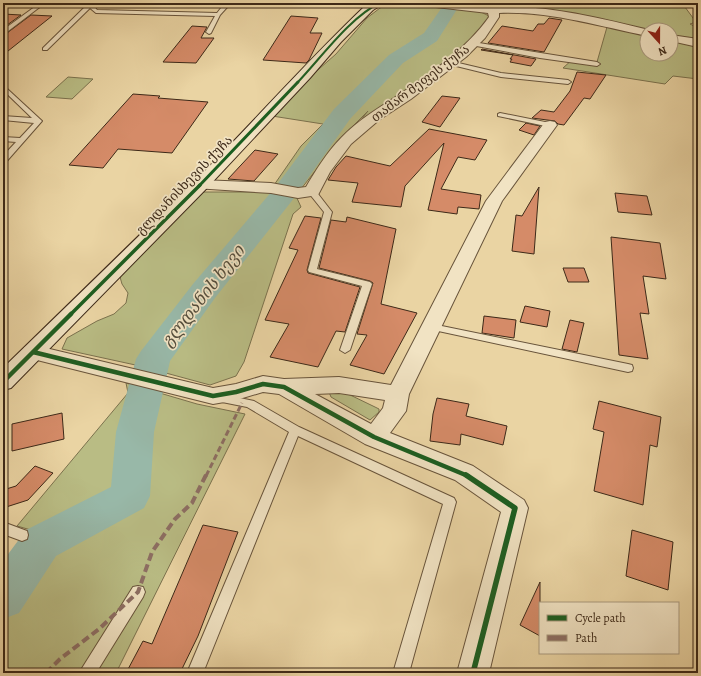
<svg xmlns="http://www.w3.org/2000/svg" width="701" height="676" viewBox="0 0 701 676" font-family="Alegreya,'Noto Serif Georgian',serif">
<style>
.green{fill:#b9bc84;stroke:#7b724e}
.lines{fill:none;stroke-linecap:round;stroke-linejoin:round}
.river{fill:#98b8a8;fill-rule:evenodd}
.building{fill:#d58b68;stroke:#3d2918}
.lane-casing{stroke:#68543b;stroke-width:2}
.street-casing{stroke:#68543b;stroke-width:2}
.secondary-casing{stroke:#3d2918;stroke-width:2}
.lane{fill:#f1e3c3;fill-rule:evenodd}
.street{fill:#f1e3c3;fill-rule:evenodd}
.secondary{fill:#f1e3c3;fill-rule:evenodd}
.quiet-far1{stroke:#8d6e63;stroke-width:3;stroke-dasharray:6 3;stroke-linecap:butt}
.quiet{stroke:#8d6e63;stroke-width:4;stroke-dasharray:8 4;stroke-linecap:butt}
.cycleway-far4-casing{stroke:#f1e3c3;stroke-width:3.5}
.cycleway-far3-casing{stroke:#f1e3c3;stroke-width:4.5}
.cycleway-far2-casing{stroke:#f1e3c3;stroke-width:5.5}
.cycleway-far1-casing{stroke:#f1e3c3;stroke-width:7}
.cycleway-casing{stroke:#f1e3c3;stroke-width:8}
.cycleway-far4{stroke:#1b5e20;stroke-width:2}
.cycleway-far3{stroke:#1b5e20;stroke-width:3}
.cycleway-far2{stroke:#1b5e20;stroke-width:3.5}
.cycleway-far1{stroke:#1b5e20;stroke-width:4.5}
.cycleway{stroke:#1b5e20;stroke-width:5.5}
.labels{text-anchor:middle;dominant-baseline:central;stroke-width:3.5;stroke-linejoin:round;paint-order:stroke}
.far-street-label{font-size:13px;fill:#3d2918;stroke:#f1e3c3}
.water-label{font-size:17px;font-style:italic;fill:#544d3c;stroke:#f1e3c3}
</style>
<rect width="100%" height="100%" fill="#ead4a3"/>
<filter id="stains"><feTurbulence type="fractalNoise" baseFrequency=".005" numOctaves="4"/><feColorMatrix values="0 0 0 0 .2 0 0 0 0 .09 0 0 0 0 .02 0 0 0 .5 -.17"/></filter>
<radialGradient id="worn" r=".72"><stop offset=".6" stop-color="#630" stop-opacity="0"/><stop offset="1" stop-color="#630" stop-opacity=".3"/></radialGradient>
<path class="green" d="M 393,3 L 479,11 L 489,16 C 485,23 481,31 475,37 C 447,70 398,99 360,121 L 368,111 L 342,137 L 301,189 L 274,185 L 301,146 L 323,124 L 272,116 L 311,76 L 336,54 L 367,18 L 380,8 Z
M 497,3 L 682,3 L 696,22 L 690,24 L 698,28 L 698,40 L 671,35 L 671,30 L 647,31 L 545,9 L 514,6 L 497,7 Z
M 607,27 L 647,35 L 647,54 L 671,54 L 671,40 L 698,46 L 698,79 L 673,76 L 665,84 L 563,68 L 573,59 L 597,62 Z
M 68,77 L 93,79 L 72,99 L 46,97 Z
M 201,192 L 269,192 L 296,196 L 301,207 L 293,214 L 244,362 L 236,376 L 210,385 L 140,366 L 62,349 L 67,338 L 97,321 L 114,314 L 126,303 L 128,293 L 122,284 L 120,277 Z
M 126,383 L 197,404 L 245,414 L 116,673 L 70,673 L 61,671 L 59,673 L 3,673 L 3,646 L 7,640 L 6,634 L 3,635 L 3,565 L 31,530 L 17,526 L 128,393 Z
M 329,392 L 346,393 L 375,407 L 379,409 L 379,412 L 370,420 L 331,397 Z"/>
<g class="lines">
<path class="river" d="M 445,3 L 461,3 L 437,41 L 403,63 L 350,119 L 291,202 L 215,298 L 170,361 L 154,432 L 150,496 L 144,508 L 56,556 L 19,613 L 3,619 L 3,561 L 26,530 L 111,487 L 116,432 L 136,359 L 141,351 L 193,284 L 273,190 L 334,109 L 389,55 L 424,33 Z"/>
</g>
<path class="building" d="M 3,14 L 21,15 L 3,28 Z
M 31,15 L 52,16 L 3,55 L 3,36 Z
M 291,16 L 318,18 L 310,33 L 322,33 L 309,60 L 306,63 L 263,60 Z
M 549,18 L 562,20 L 544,52 L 488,43 L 502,26 L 533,31 L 538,24 L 544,24 Z
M 192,26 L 207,27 L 201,38 L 214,38 L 196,63 L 163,62 Z
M 482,49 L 536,59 L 531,66 L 510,62 L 512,59 L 510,59 L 513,55 L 481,50 Z
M 577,72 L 606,75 L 590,99 L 584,98 L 564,125 L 558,124 L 555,121 L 532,118 L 541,110 L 554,112 L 570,91 Z
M 133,94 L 160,96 L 158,98 L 208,102 L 172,153 L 118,149 L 103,168 L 69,165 Z
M 442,96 L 460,98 L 440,127 L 422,122 Z
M 526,123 L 540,126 L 534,135 L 519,130 Z
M 429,129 L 487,140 L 475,160 L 458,157 L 441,189 L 481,195 L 479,209 L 458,207 L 457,214 L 428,210 L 444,143 L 405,186 L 401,207 L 352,202 L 358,183 L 328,180 L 336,167 L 346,156 L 390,166 Z
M 255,150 L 278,154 L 254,181 L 228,179 Z
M 539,187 L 534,254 L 512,251 L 516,215 L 522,216 Z
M 615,193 L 647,196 L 652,215 L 618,212 Z
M 305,216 L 321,218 L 307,270 L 308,273 L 360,287 L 345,332 L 336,331 L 318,367 L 270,357 L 289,324 L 265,320 L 298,250 L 289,248 Z
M 347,217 L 396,229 L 381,304 L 417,313 L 384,374 L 350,365 L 367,335 L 357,334 L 373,283 L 370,281 L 319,268 L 331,220 L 346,222 Z
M 611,237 L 660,243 L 666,279 L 643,276 L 649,314 L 640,313 L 648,359 L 619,355 Z
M 563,268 L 584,268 L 589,282 L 568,282 Z
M 525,306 L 550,311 L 547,327 L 520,322 Z
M 484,316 L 516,320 L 514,338 L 482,333 Z
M 570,320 L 584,323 L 577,352 L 562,349 Z
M 437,398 L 469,404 L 466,416 L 507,426 L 503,445 L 461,434 L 460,445 L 430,441 L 433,414 Z
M 599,401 L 661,417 L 657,447 L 650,445 L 643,505 L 594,491 L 604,432 L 593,429 Z
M 62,413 L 64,439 L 12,451 L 12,424 Z
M 35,466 L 53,473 L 28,500 L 3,508 L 3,490 L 16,486 Z
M 203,525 L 238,532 L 198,636 L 180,673 L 126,673 L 143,641 L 152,644 Z
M 632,530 L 673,542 L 668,590 L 626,576 Z
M 540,582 L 540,636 L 520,625 Z"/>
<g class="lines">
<g class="lane-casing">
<path id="lane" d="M 40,3 L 45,3 L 3,35 L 3,30 Z
M 89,3 L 94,3 L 93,5 L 97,10 L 217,13 L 225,3 L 230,4 L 220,15 L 211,33 L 209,34 L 206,32 L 215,16 L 96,13 L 90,8 L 47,50 L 43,50 L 43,48 Z
M 694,3 L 698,3 L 698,4 L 694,4 Z
M 473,42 L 597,62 L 600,64 L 597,66 L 540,58 L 471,45 L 470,44 Z
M 450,61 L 501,73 L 568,80 L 571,82 L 568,84 L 501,77 L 448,64 L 447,63 Z
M 3,85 L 42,121 L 6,162 L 3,162 L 3,156 L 16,142 L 3,141 L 3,137 L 20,138 L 34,123 L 3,120 L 3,116 L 32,118 L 3,90 Z
M 500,113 L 550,123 L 553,125 L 550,127 L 498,116 L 498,114 Z
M 309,190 L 315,190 L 332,212 L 317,269 L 370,282 L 372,284 L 350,350 L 345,353 L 340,350 L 362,286 L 309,272 L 308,270 L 324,212 L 308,192 Z
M 432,324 L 628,364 L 632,365 L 633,368 L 632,371 L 628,372 L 429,329 L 427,327 L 429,325 Z
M 221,394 L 254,401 L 299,427 L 454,498 L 456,502 L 409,673 L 393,673 L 443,504 L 298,436 L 203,673 L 187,673 L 289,432 L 247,407 L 217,401 L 216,398 L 217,395 Z
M 3,522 L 27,531 L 28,535 L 27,539 L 22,541 L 3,534 Z
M 138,586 L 143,587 L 145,592 L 143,597 L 96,673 L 79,673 L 133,587 Z"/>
</g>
<g class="street-casing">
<path id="street" d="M 422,3 L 456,3 L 487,6 L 487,3 L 497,3 L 498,7 C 549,5 599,18 649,30 L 647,30 L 647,36 C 598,26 549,11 499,13 L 499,17 L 485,38 L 466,57 L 411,99 L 379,120 L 351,144 L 330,172 L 318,195 L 298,198 L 271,193 L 194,188 L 192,185 L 194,182 L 200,180 L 271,183 L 298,188 L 306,187 C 316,170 327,152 341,138 C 358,120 379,108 400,94 C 432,73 466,49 489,17 L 488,13 L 427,6 Z
M 671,35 L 698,39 L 698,47 L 671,41 Z
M 550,121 L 555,122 L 557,125 L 502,201 L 409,394 L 406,411 L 390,433 L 473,466 L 524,500 L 528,508 L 489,673 L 457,673 L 501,512 L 455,480 L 365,444 L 279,394 L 263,392 L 236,400 L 213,404 L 25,357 L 22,352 L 25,347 L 33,345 L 213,388 L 236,384 L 263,376 L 284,379 L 339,377 L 391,385 L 486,201 L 545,122 ZM 339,393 L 385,400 L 383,408 L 371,424 L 315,394 Z"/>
</g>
<g class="secondary-casing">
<path id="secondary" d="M 371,3 L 385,3 L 373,10 L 341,42 L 310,78 L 206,189 L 11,388 L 3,390 L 3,368 C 67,306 131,244 194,182 C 252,124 306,62 365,6 Z"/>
</g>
<use href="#lane" class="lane"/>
<use href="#street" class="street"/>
<use href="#secondary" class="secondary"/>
<path class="quiet-far1" d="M 206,476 L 242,403"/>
<path class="quiet" d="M 46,673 L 60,659 L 99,629 L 138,592 L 152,552 L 175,519 L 192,503 L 206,475"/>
<g class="cycleway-far4-casing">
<path id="cycleway-far4" d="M 297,83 C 320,59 351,16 380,3"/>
</g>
<g class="cycleway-far3-casing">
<path id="cycleway-far3" d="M 199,186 L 298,82"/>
</g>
<g class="cycleway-far2-casing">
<path id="cycleway-far2" d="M 70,315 L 200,185"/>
</g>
<g class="cycleway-far1-casing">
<path id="cycleway-far1" d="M 33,352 L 213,396 L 236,392 L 263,384 L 284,387 L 374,437 L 468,476
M 3,382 L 71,314"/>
</g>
<g class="cycleway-casing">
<path id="cycleway" d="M 466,475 L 515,508 L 473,673"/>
</g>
<use href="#cycleway-far4" class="cycleway-far4"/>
<use href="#cycleway-far3" class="cycleway-far3"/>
<use href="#cycleway-far2" class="cycleway-far2"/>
<use href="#cycleway-far1" class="cycleway-far1"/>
<use href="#cycleway" class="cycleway"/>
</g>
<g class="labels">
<g class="far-street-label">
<text transform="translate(420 83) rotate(-37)">თამარ მეფეს ქუჩა</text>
<text transform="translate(184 185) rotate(-46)">გლდანისხევის ქუჩა</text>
</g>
<g class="water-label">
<text transform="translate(203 296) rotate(-52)">გლდანის ხევი</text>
</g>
</g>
<rect width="701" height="676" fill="none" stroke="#ead4a3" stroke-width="16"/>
<rect x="4" y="4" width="693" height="668" fill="none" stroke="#3d2918" stroke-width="2"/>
<rect x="8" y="8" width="685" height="660" fill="none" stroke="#3d2918"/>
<rect x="539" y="602" width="140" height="52" fill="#f1e3c3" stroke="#a9997f"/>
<rect x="547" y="615" width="20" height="6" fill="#1b5e20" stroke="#a9997f"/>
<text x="575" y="622" font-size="12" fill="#3d2918">Cycle path</text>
<rect x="547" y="635" width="20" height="6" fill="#8d6e63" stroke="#a9997f"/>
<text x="575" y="642" font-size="12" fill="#3d2918">Path</text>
<g transform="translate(659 42) rotate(159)"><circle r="19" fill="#f1e3c3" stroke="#a9997f"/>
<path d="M0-3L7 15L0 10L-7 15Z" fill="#8f2418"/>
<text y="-6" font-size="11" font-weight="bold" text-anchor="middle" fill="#3d2918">N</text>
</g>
<rect width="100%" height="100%" filter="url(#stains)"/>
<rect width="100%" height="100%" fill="url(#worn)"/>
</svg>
